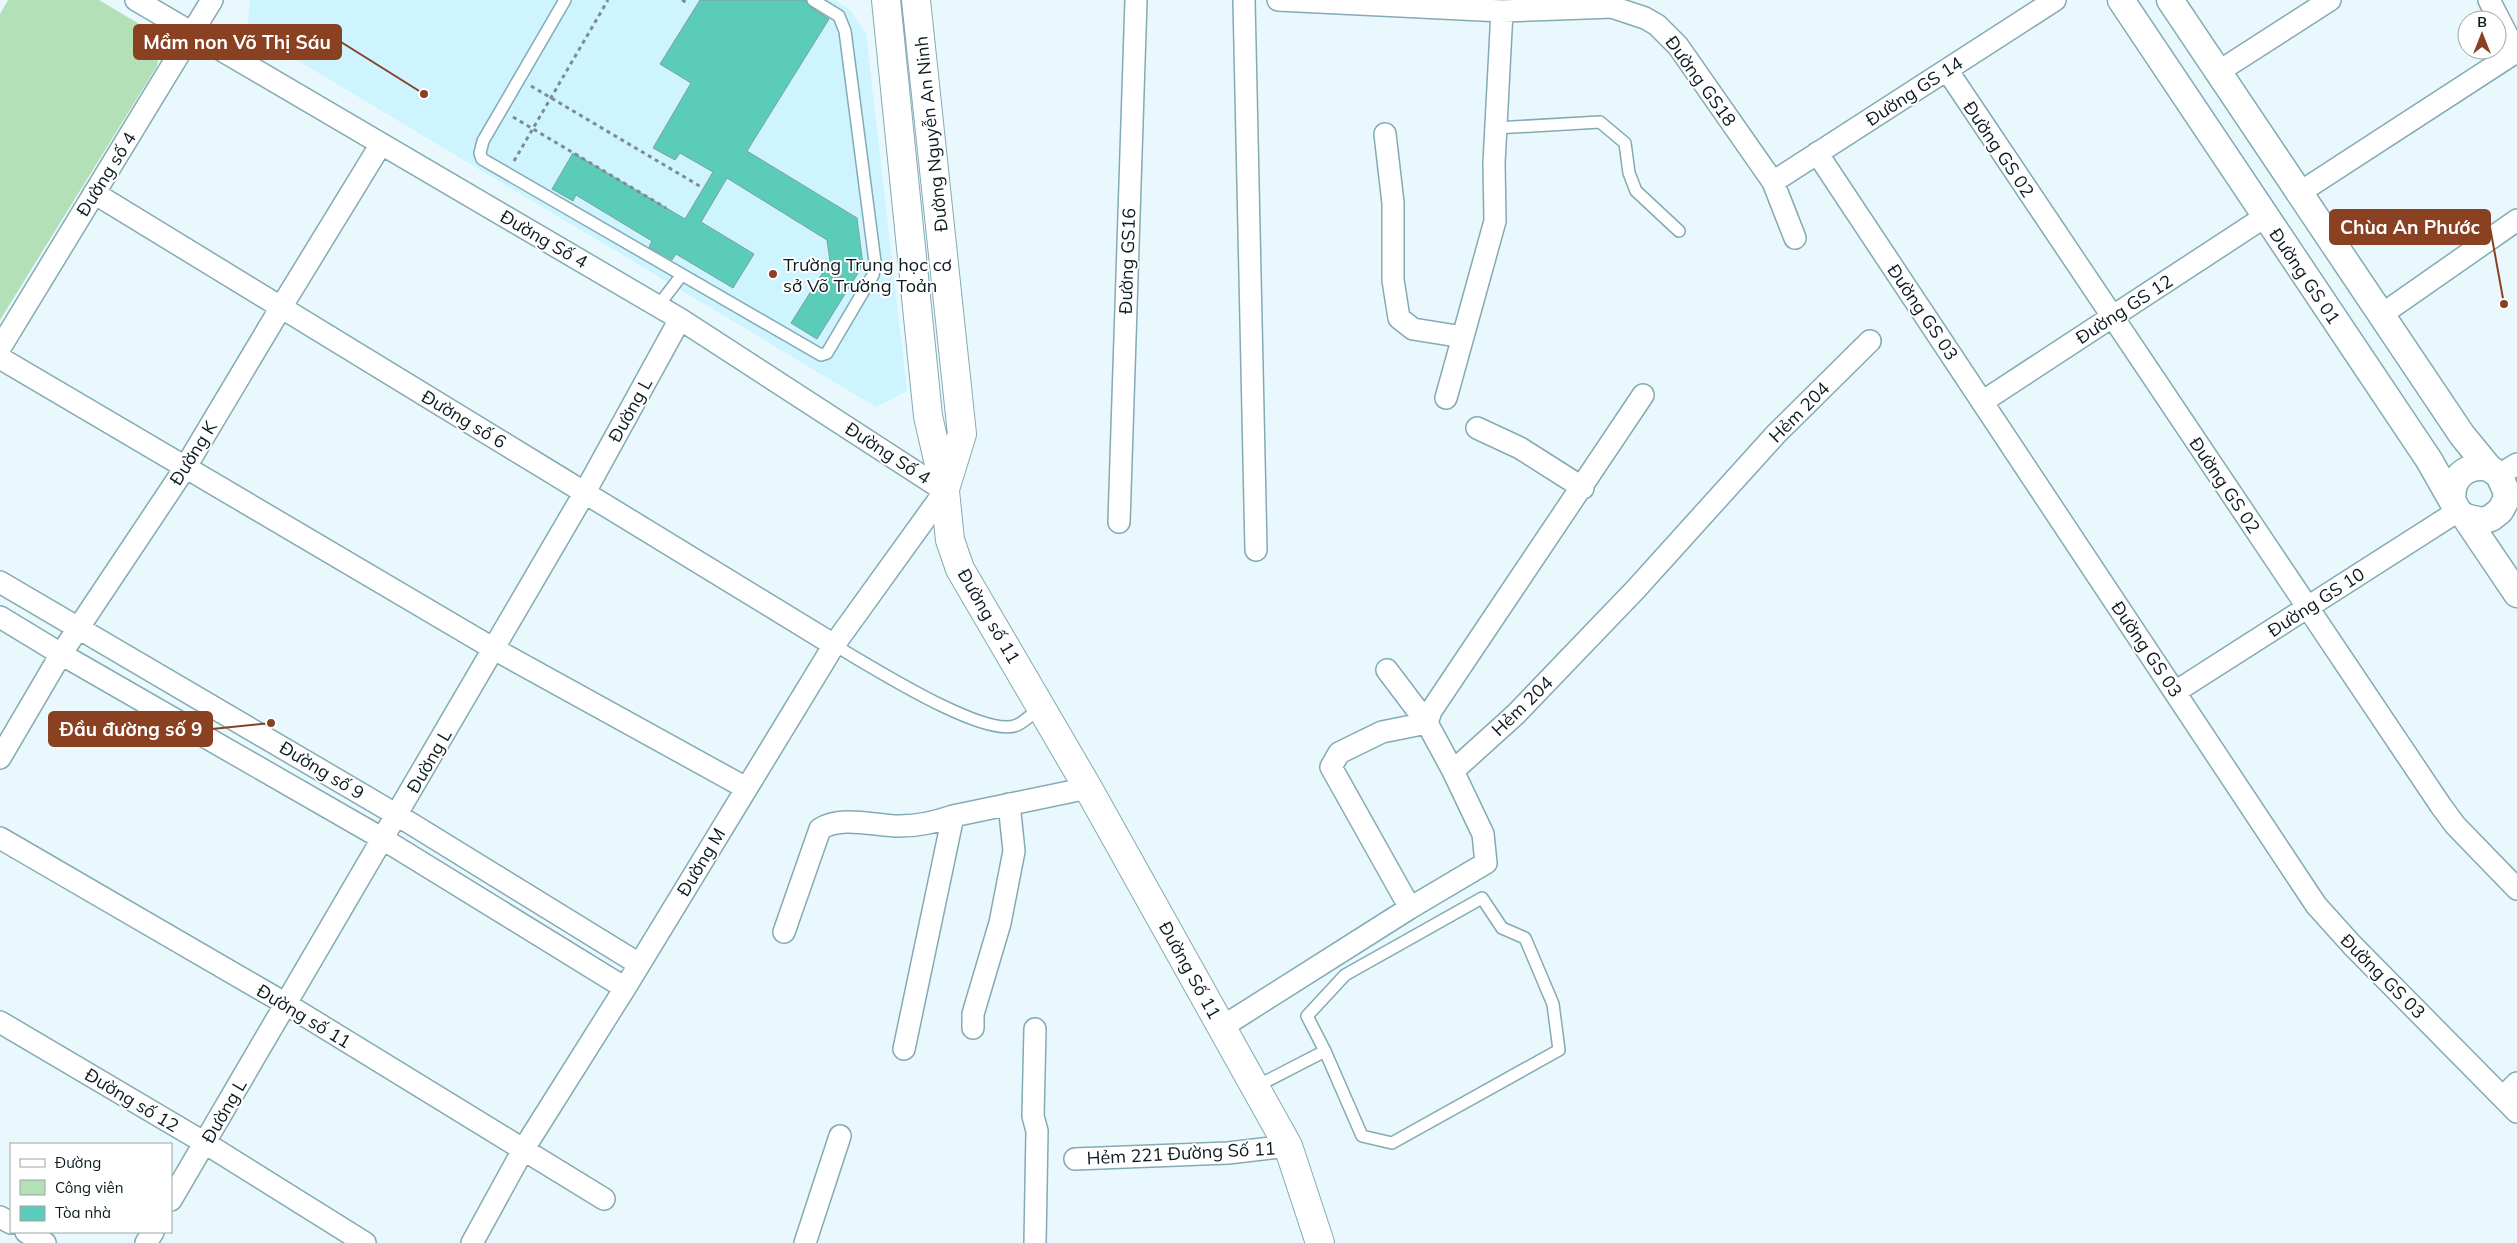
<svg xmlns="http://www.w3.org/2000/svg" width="2517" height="1243" viewBox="0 0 2517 1243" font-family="Mulish,sans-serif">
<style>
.built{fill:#cdf4ff}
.green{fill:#b4e0b7}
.building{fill:#5accb9;stroke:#7ba29a}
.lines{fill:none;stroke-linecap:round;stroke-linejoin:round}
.service-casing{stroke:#84aab4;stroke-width:14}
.minor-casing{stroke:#84aab4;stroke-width:24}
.tertiary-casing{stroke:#84aab4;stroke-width:29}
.secondary-casing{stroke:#84aab4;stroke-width:30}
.path{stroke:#7d8c91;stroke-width:3;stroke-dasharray:4 4;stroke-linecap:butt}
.service{stroke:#fff;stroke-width:11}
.minor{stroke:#fff;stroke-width:21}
.tertiary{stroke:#fff;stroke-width:26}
.secondary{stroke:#fff;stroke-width:28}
.poi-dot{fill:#894122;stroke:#fff;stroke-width:2}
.labels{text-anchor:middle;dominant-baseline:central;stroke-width:4;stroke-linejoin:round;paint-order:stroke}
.street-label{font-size:18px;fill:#0c1b1f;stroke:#fff}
.poi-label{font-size:18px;fill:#0c1b1f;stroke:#fff;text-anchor:start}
.leader{fill:none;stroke:#894122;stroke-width:2}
.callout-dot{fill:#894122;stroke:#fff;stroke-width:2}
.callout{fill:#894122;stroke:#894122;stroke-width:2}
.callout-label{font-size:19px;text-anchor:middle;font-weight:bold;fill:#fff}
</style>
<rect width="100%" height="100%" fill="#e9f8fd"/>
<path class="built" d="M 250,0 L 835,0 L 849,9 L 866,33 L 907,391 L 876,407 L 247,30 Z"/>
<path class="green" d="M 8,0 L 99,0 L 146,28 L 155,39 L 160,50 L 157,66 L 0,320 L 0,14 Z"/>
<path class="building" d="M 700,0 L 806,0 L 809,6 L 829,19 L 747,151 L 857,218 L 863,265 L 817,339 L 791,323 L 830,261 L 827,240 L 727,178 L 701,222 L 754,254 L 733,288 L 676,254 L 672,260 L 649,247 L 652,241 L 576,195 L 573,201 L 552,189 L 573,153 L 685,219 L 713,172 L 680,153 L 675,160 L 653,148 L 691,83 L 660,64 Z"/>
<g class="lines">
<g class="service-casing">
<path id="service" d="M 565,0 L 483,141 L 480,153 L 482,159 L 821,355 L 827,353 L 873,275 L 875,262 L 845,31 L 839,16 L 813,0
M 1496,128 L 1600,122 L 1625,143 L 1629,173 L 1636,191 L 1679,231
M 658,306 L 681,276
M 834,645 C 866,663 985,740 1017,725 C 1026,721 1034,712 1042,706
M 1255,1087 L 1325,1051 L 1307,1016 L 1345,975 L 1482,898 L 1502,928 L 1525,938 L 1553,1004 L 1559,1050 L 1392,1143 L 1362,1136 L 1325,1051"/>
</g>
<g class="minor-casing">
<path id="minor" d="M 136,0 L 680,319 L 945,491 L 834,645 L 625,988 L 523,1150 L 472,1243
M 1244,0 L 1256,550
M 1278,0 L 1502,11 L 1612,7 L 1645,18 L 1657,25 L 1678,46 L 1773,182 L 1795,238
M 2489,0 L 2517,54
M 1947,70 L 2441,806 L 2455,825 L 2517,889
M 2218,72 L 2330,0
M 1385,134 L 1393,203 L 1393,280 L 1399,318 L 1413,329 L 1463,337
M 1817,153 L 2316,905 L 2352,945 L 2517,1112
M 1773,182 L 2055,0
M 94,193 C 340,346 588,493 834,645
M 2299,193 L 2516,52
M 2381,315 L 2517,220
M 0,348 L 212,0
M 0,358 L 494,649 L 746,788
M 1446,398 L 1495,221 L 1494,163 L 1502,11
M 1982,402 L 2266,216
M 1477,428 L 1520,448 L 1583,488
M 2499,475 L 2517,464
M 1119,522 L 1136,0
M 0,582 L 397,815 L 639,964
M 0,617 L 61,654 L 383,839 L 625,988
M 1387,670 L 1427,723 L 1382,732 L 1339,753 L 1331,767 L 1410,908
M 2175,692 L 2458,511
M 0,758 L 61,654 L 185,468 L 280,309 L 381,144
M 1453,771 L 1427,723 L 1431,711 L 1643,395
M 0,838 L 286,1004 L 604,1199
M 784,932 L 820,829 C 841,815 876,826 900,826 C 918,826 936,822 953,816
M 0,1022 L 205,1143 L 365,1243
M 1222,1027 L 1410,908 L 1486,863 L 1483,834 L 1453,771 L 1516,714 L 1636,589 L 1776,434 L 1870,341
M 973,1028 L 973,1014 L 1000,923 L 1014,851 L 1009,804
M 1035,1029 L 1033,1116 L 1037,1131 L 1035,1243
M 904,1049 L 953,816 L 1088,788
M 2503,1097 L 2517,1083
M 1075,1159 L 1228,1153 L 1288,1146
M 171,1200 L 585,492 L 680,319
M 0,1217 L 11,1223
M 26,1232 L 45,1243
M 146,1243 L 153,1232
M 805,1243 L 840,1136"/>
</g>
<g class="tertiary-casing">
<path id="tertiary" d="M 2121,0 L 2429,460 L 2458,511 L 2465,517 L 2517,594
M 2170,0 L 2462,435 L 2489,468 L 2499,475 L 2507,493 L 2505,502 L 2500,511 L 2491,518 L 2482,521 L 2465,517
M 2453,502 C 2449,479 2466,463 2489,468"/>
</g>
<g class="secondary-casing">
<path id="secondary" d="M 886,0 L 928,416 L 945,491 L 950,540 L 960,569 L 1088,788 L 1288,1146 L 1320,1243
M 916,0 L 962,434 L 945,489"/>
</g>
<path class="path" d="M 682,0 L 689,4
M 531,86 L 703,188
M 513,117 L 666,208
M 514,161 L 608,0"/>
<use href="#service" class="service"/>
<use href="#minor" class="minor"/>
<use href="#tertiary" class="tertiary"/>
<use href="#secondary" class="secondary"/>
</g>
<circle class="poi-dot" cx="773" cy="274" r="5"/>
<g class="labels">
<g class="street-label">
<text transform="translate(1701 81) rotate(54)">Đường GS18</text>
<text transform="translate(1914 91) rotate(-33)">Đường GS 14</text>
<text transform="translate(931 134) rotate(-96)">Đường Nguyễn An Ninh</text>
<text transform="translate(1999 149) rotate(56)">Đường GS 02</text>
<text transform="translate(106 174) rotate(-58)">Đường số 4</text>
<text transform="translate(544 239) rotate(30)">Đường Số 4</text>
<text transform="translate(1127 261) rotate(-88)">Đường GS16</text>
<text transform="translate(2305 276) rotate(56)">Đường GS 01</text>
<text transform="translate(2124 309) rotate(-33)">Đường GS 12</text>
<text transform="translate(1923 312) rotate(56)">Đường GS 03</text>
<text transform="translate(630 410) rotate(-61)">Đường L</text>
<text transform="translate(1799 412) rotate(-45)">Hẻm 204</text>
<text transform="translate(464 419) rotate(31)">Đường số 6</text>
<text transform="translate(193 453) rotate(-58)">Đường K</text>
<text transform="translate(888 453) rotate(33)">Đường Số 4</text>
<text transform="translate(2225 485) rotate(56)">Đường GS 02</text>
<text transform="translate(2316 602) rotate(-33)">Đường GS 10</text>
<text transform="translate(989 616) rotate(60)">Đường số 11</text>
<text transform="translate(2147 649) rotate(56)">Đường GS 03</text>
<text transform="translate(1522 706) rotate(-44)">Hẻm 204</text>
<text transform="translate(429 761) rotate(-60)">Đường L</text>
<text transform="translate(322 770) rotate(31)">Đường số 9</text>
<text transform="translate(701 862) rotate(-59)">Đường M</text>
<text transform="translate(1190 970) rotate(61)">Đường Số 11</text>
<text transform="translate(2383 976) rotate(45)">Đường GS 03</text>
<text transform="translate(304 1016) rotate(31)">Đường số 11</text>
<text transform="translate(132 1100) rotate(31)">Đường số 12</text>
<text transform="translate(224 1111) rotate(-60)">Đường L</text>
<text transform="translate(1181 1153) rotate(-3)">Hẻm 221 Đường Số 11</text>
</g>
<g class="poi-label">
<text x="783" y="264">Trường Trung học cơ<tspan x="783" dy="21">sở Võ Trường Toản</tspan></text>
</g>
</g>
<path class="leader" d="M424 94L341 42M2504 304L2490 227M271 723L212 729"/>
<g class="callout-dot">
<circle cx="424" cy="94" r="5"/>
<circle cx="2504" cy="304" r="5"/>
<circle cx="271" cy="723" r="5"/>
</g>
<g class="callout">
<rect x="134" y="25" width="207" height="34" rx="5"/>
<rect x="2330" y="210" width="160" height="34" rx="5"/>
<rect x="49" y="712" width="163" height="34" rx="5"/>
</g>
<g class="callout-label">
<text x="237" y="49">Mầm non Võ Thị Sáu</text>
<text x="2410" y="234">Chùa An Phước</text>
<text x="131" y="736">Đầu đường số 9</text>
</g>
<rect x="10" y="1143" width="162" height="90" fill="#ffffff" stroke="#9ea4a5"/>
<rect x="20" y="1159" width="25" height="8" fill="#ffffff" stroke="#9ea4a5"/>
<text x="55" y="1168" font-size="15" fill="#0c1b1f">Đường</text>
<rect x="20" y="1180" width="25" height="15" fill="#b4e0b7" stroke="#9ea4a5"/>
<text x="55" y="1193" font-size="15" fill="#0c1b1f">Công viên</text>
<rect x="20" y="1206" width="25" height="15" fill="#5accb9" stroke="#9ea4a5"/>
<text x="55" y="1218" font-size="15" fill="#0c1b1f">Tòa nhà</text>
<g transform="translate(2482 35)"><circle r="24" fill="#ffffff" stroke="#9ea4a5"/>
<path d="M0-4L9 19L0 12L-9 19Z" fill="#894122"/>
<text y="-8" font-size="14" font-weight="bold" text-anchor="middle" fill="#0c1b1f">B</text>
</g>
</svg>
